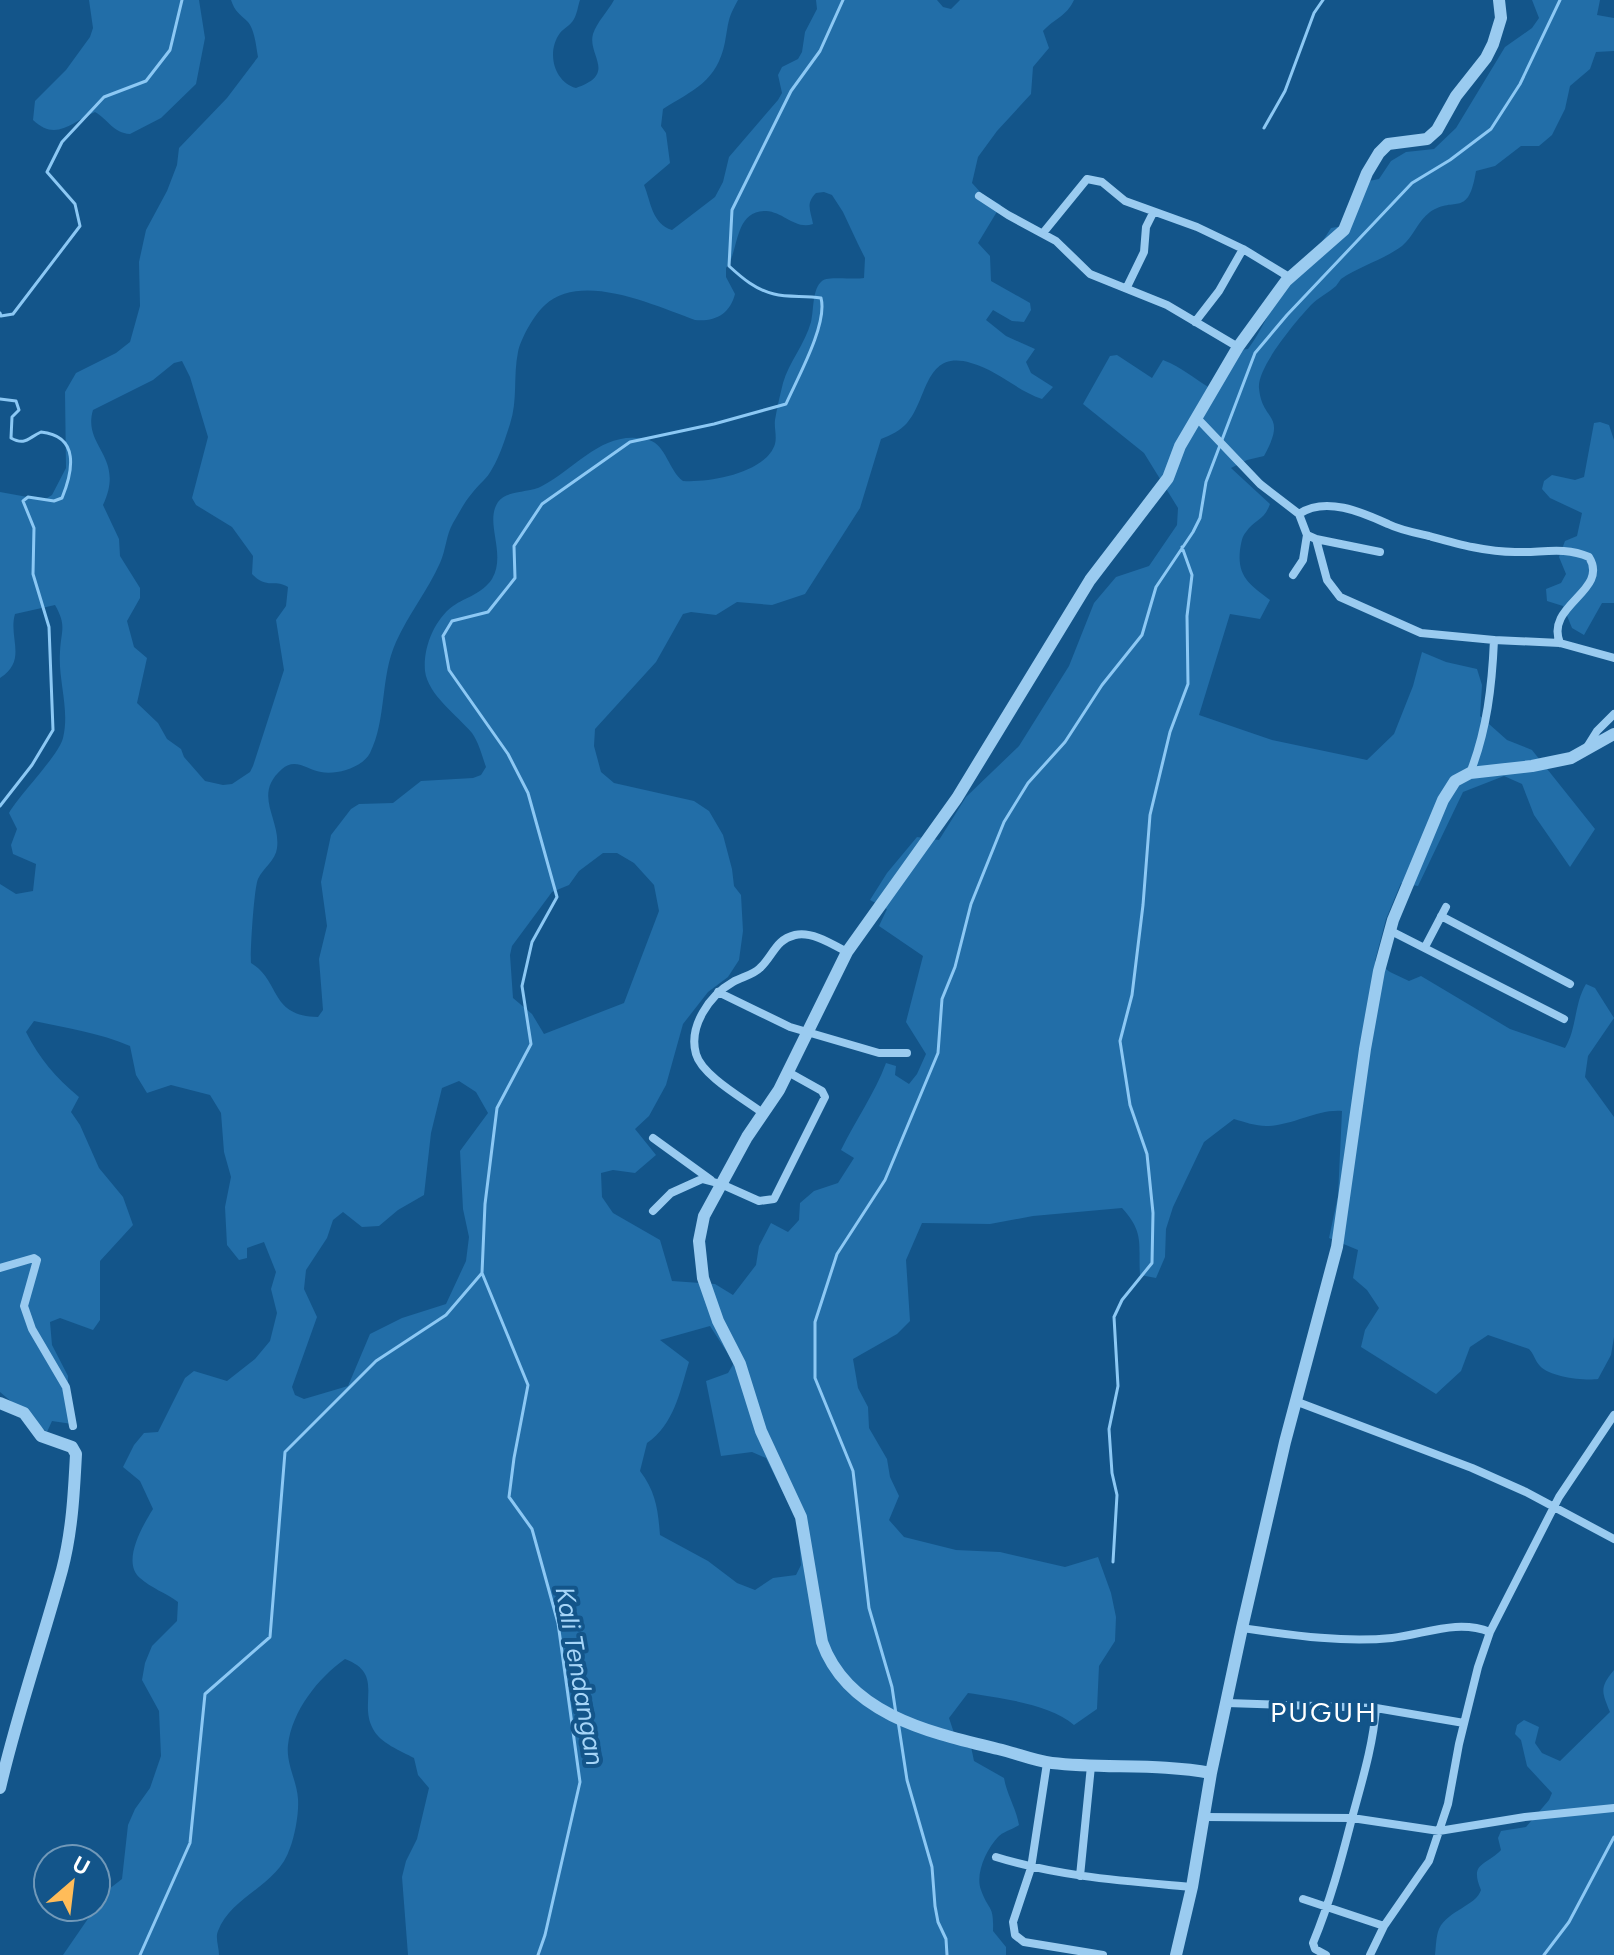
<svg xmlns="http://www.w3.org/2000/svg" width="1614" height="1955" viewBox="0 0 1614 1955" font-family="Figtree,sans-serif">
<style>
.green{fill:#226ea8;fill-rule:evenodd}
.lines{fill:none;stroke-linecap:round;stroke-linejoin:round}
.stream{stroke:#8cc8f4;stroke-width:3}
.minor{stroke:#9acbf0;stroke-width:8}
.tertiary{stroke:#9acbf0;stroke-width:12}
.labels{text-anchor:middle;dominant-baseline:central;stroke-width:8;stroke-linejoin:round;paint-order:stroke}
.water-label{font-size:26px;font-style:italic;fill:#a6d5f8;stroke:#13558a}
.quarter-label{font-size:28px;letter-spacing:2px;fill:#fff;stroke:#13558a}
</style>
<rect width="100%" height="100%" fill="#13558a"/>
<path class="green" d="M 89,0 L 199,0 L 205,38 L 196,84 L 161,118 L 130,134 C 113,133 109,120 95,112 C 72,122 56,142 33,120 L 35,101 L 66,70 L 90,37 L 93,28 Z
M 231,0 L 580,0 C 578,6 577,14 574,19 C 570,26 564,28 560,33 C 546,52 554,82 576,88 C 618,74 587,55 593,34 C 597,22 608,11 614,0 L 738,0 C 727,20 729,21 725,42 C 717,82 693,90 663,109 L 661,126 L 666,133 L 670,163 L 644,185 C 651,202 652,224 672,230 L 715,197 L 723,182 L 729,157 L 778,100 L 782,93 L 778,75 L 782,67 L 798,59 L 802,52 L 805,32 L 817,9 L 816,0 L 937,0 L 943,7 L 951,9 L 960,0 L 1074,0 C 1066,17 1055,18 1043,31 L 1049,48 L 1033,67 L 1031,94 L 997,131 L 978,157 L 972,183 L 982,194 L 1001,205 L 978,243 L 990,256 L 991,281 L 1030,303 L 1031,310 L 1024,322 L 1012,321 L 993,310 L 986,320 L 1006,336 L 1035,349 L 1026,362 L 1031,373 L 1053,387 L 1042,399 C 1016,390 997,370 971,363 C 924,349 928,400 907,423 C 900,431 891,435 881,439 L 860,508 L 805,594 L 772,605 L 737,602 L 716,615 L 691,612 L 683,614 L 656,662 L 595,729 L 594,746 L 601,772 L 614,783 L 694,801 L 709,811 L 723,835 L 732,869 L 734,886 L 741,895 L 743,931 L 739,960 L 728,977 L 708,992 L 683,1024 L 666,1085 L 649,1116 L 635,1129 L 656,1155 L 635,1173 L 613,1170 L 601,1173 L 602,1197 L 613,1213 L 660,1240 L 672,1281 L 715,1284 L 733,1295 L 756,1265 L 759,1246 L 771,1223 L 788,1232 L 799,1220 L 800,1203 L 814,1191 L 838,1183 L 854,1158 L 841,1150 C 855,1121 875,1093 886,1063 L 896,1066 L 895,1075 L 909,1084 L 917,1074 L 926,1054 L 906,1022 L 923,956 L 879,926 L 887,909 L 870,900 L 887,873 L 917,837 L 939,840 L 966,797 L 1019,746 L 1069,666 L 1094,603 L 1116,577 L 1149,566 L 1177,525 L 1178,508 L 1144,453 L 1083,404 L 1110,356 L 1117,355 L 1152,378 L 1163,360 C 1183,368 1193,378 1210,388 L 1232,351 L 1248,349 C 1262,330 1268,313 1281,294 C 1297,271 1316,253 1331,228 L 1343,226 L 1359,183 L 1379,179 L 1391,161 L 1406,152 L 1434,149 L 1456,128 L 1505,47 L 1532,28 L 1539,18 L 1532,0 L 1600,0 L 1597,15 L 1614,18 L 1614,51 L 1596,52 L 1590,69 L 1570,86 L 1565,109 L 1552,135 L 1539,146 L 1521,146 L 1495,166 L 1476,171 C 1468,219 1456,195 1430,212 C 1418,221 1413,237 1402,246 C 1383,260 1360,266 1341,279 L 1336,286 C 1328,293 1318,298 1311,305 C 1297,320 1257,367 1259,388 C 1262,423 1288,412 1264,456 L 1247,460 L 1231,468 L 1270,504 C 1264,521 1255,519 1246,532 C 1242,536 1241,544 1240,550 C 1237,577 1250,585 1270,600 L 1260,619 L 1230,614 L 1199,715 L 1272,740 L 1367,760 L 1394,734 L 1413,686 L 1422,652 L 1446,662 L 1477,669 L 1482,685 L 1480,716 L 1507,740 L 1532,750 L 1595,829 L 1570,867 L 1534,815 L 1522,784 L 1504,776 L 1463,792 L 1418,886 L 1401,883 L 1386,919 L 1375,961 L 1390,972 L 1409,981 L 1421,976 L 1510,1029 L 1565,1048 C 1577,1028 1574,1004 1586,984 L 1595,988 L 1614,1018 L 1588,1056 L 1585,1077 L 1614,1117 L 1614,1337 L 1611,1355 L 1598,1379 C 1584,1381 1550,1377 1540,1366 C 1535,1361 1534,1354 1529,1349 L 1488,1335 L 1470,1347 L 1461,1371 L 1436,1394 L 1361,1347 L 1365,1330 L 1379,1308 L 1367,1290 L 1353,1278 L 1358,1250 L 1329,1238 L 1338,1196 L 1342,1111 C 1316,1109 1293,1126 1266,1126 C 1256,1126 1244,1122 1234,1119 L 1204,1142 L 1173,1207 L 1166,1229 L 1165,1257 L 1156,1278 L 1140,1275 C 1138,1244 1145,1233 1122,1208 L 1033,1216 L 990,1224 L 922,1223 L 906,1260 L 910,1321 L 897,1334 L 853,1359 L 858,1388 L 868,1407 L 869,1428 L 887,1459 L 890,1477 L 899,1496 L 889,1520 L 904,1537 L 956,1550 L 1000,1552 L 1065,1567 L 1098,1557 L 1111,1593 L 1116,1617 L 1115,1641 L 1099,1666 L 1097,1709 L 1074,1725 C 1050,1704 1000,1698 968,1693 L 949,1718 L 954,1733 L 969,1737 L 974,1761 L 1004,1778 C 1007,1795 1016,1808 1019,1825 C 1013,1829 1002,1832 998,1837 C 986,1850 975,1874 981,1890 C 989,1912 994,1904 993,1931 L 1006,1947 L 1006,1955 L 408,1955 L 402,1877 L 406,1861 L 417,1839 L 429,1788 L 418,1775 L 414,1758 C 401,1751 380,1743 373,1729 C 358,1702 385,1674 345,1659 C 318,1678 292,1711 288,1745 C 286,1764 297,1781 298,1799 C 299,1813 295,1835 290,1848 C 278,1886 231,1896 218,1931 C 215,1938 219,1947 219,1955 L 63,1955 L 96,1907 L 100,1896 L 122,1879 L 128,1825 L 135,1809 L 150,1788 L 161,1756 L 159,1711 L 142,1680 L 145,1663 L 152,1646 L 177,1621 L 178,1602 C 166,1593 151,1588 140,1578 C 121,1562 143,1525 153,1509 L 140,1481 L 123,1467 L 134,1445 L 144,1433 L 158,1432 L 185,1378 L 194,1371 L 227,1381 L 255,1359 L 270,1341 L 277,1313 L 271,1289 L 276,1272 L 264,1242 L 247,1248 L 247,1258 L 239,1260 L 227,1245 L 225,1207 L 231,1177 L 224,1152 L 221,1113 L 210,1095 L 171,1085 L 147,1093 L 136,1075 L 130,1046 C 100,1033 66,1028 34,1021 L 26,1032 C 39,1058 56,1078 79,1097 L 71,1112 L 80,1125 L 99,1168 L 123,1197 L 133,1225 L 100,1261 L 100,1320 L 93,1330 L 60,1318 L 50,1322 L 52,1345 L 68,1376 L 67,1404 L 72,1424 L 52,1421 L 47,1432 L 0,1392 L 0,884 L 16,894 L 33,891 L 36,864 L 13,854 L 11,845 L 17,829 L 9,813 C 20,794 59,755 63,738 C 70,709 58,681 60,652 C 61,630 67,626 55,605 L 15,614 C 8,638 28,660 0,678 L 0,492 L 44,500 L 52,495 L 66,468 L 65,392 L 76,373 L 116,353 L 130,342 L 140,306 L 139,262 L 146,230 L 167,191 L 177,165 L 179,148 L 227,98 L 258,57 C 256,46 255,31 248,22 C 240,14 235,12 231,0 ZM 824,192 L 832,195 L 843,212 L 858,244 L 865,258 L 864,278 C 854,280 828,276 822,281 C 812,289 814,310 811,322 C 805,344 789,362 783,383 C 780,395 777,408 775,420 C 774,428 777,436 775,444 C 766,473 709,483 683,481 C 669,471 666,445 649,440 C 604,428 578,467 542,486 C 530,493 506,490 498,502 C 484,523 507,553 492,579 C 482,594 466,597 453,606 C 434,620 423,648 425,671 C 428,695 457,715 472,733 C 479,743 482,756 486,767 L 481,775 L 473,778 L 421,781 L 393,803 L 359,804 L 351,809 L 331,835 L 321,882 L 327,926 L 319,959 L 323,1010 L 318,1017 C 269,1016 281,981 251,963 C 250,952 254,888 258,879 C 263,868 276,860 277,848 C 281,819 252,795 282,769 C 295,757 308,770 321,772 C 336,775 362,768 370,753 C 387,719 380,677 396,642 C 408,615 428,590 440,563 C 446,550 446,535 453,523 C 459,513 465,501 473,492 C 479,484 487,479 492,469 C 500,456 505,439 510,424 C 518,400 513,376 518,352 C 521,338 534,315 545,305 C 582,271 655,306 695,320 C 715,322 730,314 735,294 L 726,277 L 726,268 C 740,251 733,211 766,211 C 784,212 795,230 813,224 C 811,211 805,204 816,193 ZM 182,361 L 190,377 L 208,437 L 192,498 L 196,505 L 232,527 L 253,556 L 252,574 C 268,590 274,578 288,587 L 286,606 L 276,620 L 284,670 L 253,766 L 250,772 L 232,784 L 223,785 L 205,781 L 184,757 L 181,749 L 167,739 L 158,723 L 137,703 L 147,658 L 134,647 L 127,621 L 140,598 L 140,588 L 120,556 L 119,539 L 103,505 C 126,456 82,447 93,410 L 153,380 L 174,363 ZM 603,853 L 617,853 L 634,863 L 654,885 L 659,911 L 624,1003 L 544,1034 L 532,1014 L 513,998 L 510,955 L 512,946 L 552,892 L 569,885 L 579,871 ZM 459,1081 L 476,1092 L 488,1113 L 460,1151 L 463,1209 L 469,1237 L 466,1261 L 446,1304 L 402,1318 L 370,1334 L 348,1386 L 304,1399 L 295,1395 L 292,1387 L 317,1317 L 304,1289 L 306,1270 L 327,1238 L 333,1220 L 343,1212 L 362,1227 L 379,1226 L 398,1210 L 424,1195 L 431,1133 L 442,1088 ZM 710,1326 L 734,1363 L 728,1373 L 706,1381 L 721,1456 L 752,1452 L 766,1458 L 798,1523 L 801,1565 L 796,1575 L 773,1578 L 755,1590 L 737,1583 L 708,1561 L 660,1535 C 658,1510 656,1492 640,1471 L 647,1443 C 674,1425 680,1391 689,1362 L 660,1340 Z
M 1600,422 L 1609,425 L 1614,440 L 1614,603 L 1602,603 L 1584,635 L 1572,628 L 1563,606 L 1547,601 L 1546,589 L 1561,583 L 1566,574 L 1559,557 L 1565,541 L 1577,536 L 1582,513 L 1550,498 L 1542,489 L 1544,481 L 1552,475 L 1575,480 L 1584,477 L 1594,423 Z
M 1614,1670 L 1614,1955 L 1435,1955 C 1436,1947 1436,1936 1439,1929 C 1448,1910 1476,1906 1481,1890 C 1469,1862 1486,1866 1501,1850 L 1498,1838 L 1501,1831 L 1526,1827 L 1549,1800 L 1552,1793 L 1527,1766 L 1521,1740 L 1515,1734 L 1517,1725 L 1524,1720 L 1539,1727 L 1535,1743 L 1542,1753 L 1560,1761 L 1610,1712 C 1602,1692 1599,1688 1614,1670 Z"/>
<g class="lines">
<path class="stream" d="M 1264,128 L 1285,91 L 1314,13 L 1323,0
M 0,313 L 1,316 L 13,314 L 80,226 L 75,204 L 47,172 L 62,142 L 104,97 L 146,81 L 170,50 L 182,0
M 0,399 L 16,401 L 19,410 L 12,417 L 11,438 C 25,446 28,438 41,432 C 80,436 73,471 62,498 L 54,501 L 28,497 L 23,501 L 34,528 L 33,574 L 49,627 L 53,730 L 32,765 L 0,806
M 482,1273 L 528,1385 L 514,1458 L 509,1497 L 532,1529 L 558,1623 L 580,1782 L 545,1935 L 538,1955
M 1113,1562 L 1117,1495 L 1112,1473 L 1109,1429 L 1118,1386 L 1114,1317 L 1122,1300 L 1152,1263 L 1153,1213 L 1147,1154 L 1130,1105 L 1120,1041 L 1132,995 L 1143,905 L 1150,815 L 1170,732 L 1188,684 L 1187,616 L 1192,575 L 1182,547
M 896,1714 L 892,1687 L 869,1608 L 853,1471 L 815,1378 L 815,1322 L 837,1254 L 885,1180 L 938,1053 L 942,999 L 955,967 L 971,904 L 1004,822 L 1028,783 L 1065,742 L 1102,685 L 1142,635 L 1156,587 L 1193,532 L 1200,518 L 1206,482 L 1255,353 L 1287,315 L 1412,183 L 1450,160 L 1491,129 L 1520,84 L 1560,0
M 898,1721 L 907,1780 L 932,1867 L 935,1906 L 938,1922 L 946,1939 L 947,1955
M 140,1955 L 190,1843 L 205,1694 L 270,1637 L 285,1452 L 376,1361 L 446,1315 L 482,1273 L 485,1204 L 497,1108 L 531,1044 L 522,986 L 532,942 L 557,897 L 528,793 L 508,754 L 449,670 L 443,636 L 452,621 L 488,612 L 515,578 L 514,546 L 542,504 L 630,442 L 714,424 L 786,404 C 797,379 828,324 821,298 C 805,295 789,298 774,294 C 756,290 742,278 729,266 L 732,210 L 791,91 L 820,51 L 843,0
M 1544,1955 L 1569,1922 L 1614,1837"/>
<path class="minor" d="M 979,196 L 1008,215 L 1056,241 L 1090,274 L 1167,305 L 1238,347
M 1043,233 L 1087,179 L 1102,182 L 1125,201 L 1197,227 L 1243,249 L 1289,277
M 1127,287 L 1144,252 L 1146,227 L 1153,213
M 1195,322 L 1219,291 L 1243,249
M 1198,419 L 1260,484 L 1299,514 L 1307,535 L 1316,539 L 1327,580 L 1340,597 L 1421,633 L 1494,640 C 1492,686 1487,730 1470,773
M 1299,514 C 1325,496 1362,512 1388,524 C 1400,530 1416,533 1429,536 C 1458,544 1486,552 1515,552 C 1541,553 1564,546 1589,557 C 1610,591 1544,605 1560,643
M 1316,539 L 1380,552
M 1293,575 L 1303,560 L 1307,535
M 1494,640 L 1560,643 L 1614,658
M 1587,747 L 1597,731 L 1614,714
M 1441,916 L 1570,984
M 1389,930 L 1564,1019
M 1425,947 L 1446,907
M 718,992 L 790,1027 L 879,1053 L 907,1053
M 764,1114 C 746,1100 702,1076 696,1054 C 688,1026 710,995 733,982 C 742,977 753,975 760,968 C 774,955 775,940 795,935 C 812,931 832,944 847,952
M 653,1138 L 711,1180
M 653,1211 L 671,1193 L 702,1179 L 721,1184 L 759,1201 L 774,1199 L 825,1097 L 822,1091 L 788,1072
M 0,1268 L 34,1258 L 37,1260 L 24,1306 L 32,1329 L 66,1387 L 73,1426
M 1295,1401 L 1472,1468 L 1526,1492 L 1614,1539
M 1242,1628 C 1291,1635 1342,1643 1392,1638 C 1426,1634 1457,1619 1490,1632
M 1227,1703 L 1376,1708 L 1464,1723
M 1047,1763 L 1031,1868 L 1013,1922 L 1015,1935 L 1024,1942 L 1103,1955
M 1205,1817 L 1352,1818 L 1439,1831 L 1525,1817 L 1614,1808
M 996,1857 C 1060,1877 1125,1881 1192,1887
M 1080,1876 L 1091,1766
M 1303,1899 L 1384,1926
M 1326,1955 L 1315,1949 L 1313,1943 C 1330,1902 1341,1861 1352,1818 C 1362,1781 1373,1746 1376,1708
M 1370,1955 L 1384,1926 L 1429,1861 L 1448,1804 L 1459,1744 L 1478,1667 L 1490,1632 L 1559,1497 L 1614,1415"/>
<path class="tertiary" d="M 0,1403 L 24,1413 L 41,1436 L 72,1447 L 76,1454 C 74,1493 72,1532 62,1570 C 42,1643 17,1714 0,1788
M 1211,1773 C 1159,1763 1105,1769 1052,1763 C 1034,1761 1016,1753 998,1749 C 932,1733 848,1715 822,1642 L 801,1517 L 761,1431 L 740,1364 L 718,1321 L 703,1278 L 699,1241 L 704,1216 L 747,1137 L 779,1090 L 847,952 L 957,798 L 1090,580 L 1168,478 L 1180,446 L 1238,347 L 1286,281 L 1344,230 L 1367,173 L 1379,153 L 1388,144 L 1427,139 L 1437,130 L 1456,96 L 1486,58 L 1493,44 L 1501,18 L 1499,0
M 1176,1955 L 1192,1887 L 1211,1773 L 1242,1628 L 1285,1442 L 1337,1247 L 1365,1049 L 1379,971 L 1393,920 L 1443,800 L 1455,781 L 1470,773 L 1532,766 L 1571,758 L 1614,734"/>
</g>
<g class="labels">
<g class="water-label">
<text transform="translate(580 1676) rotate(80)">Kali Tendangan</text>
</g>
<g class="quarter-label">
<text x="1324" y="1712">PUGUH</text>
</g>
</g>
<g transform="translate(72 1883) rotate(28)"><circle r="38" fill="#13558a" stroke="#7199b9" stroke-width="2"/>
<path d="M0-6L14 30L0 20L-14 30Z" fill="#ffbc59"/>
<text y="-12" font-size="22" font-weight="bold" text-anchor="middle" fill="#ffffff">U</text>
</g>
</svg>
